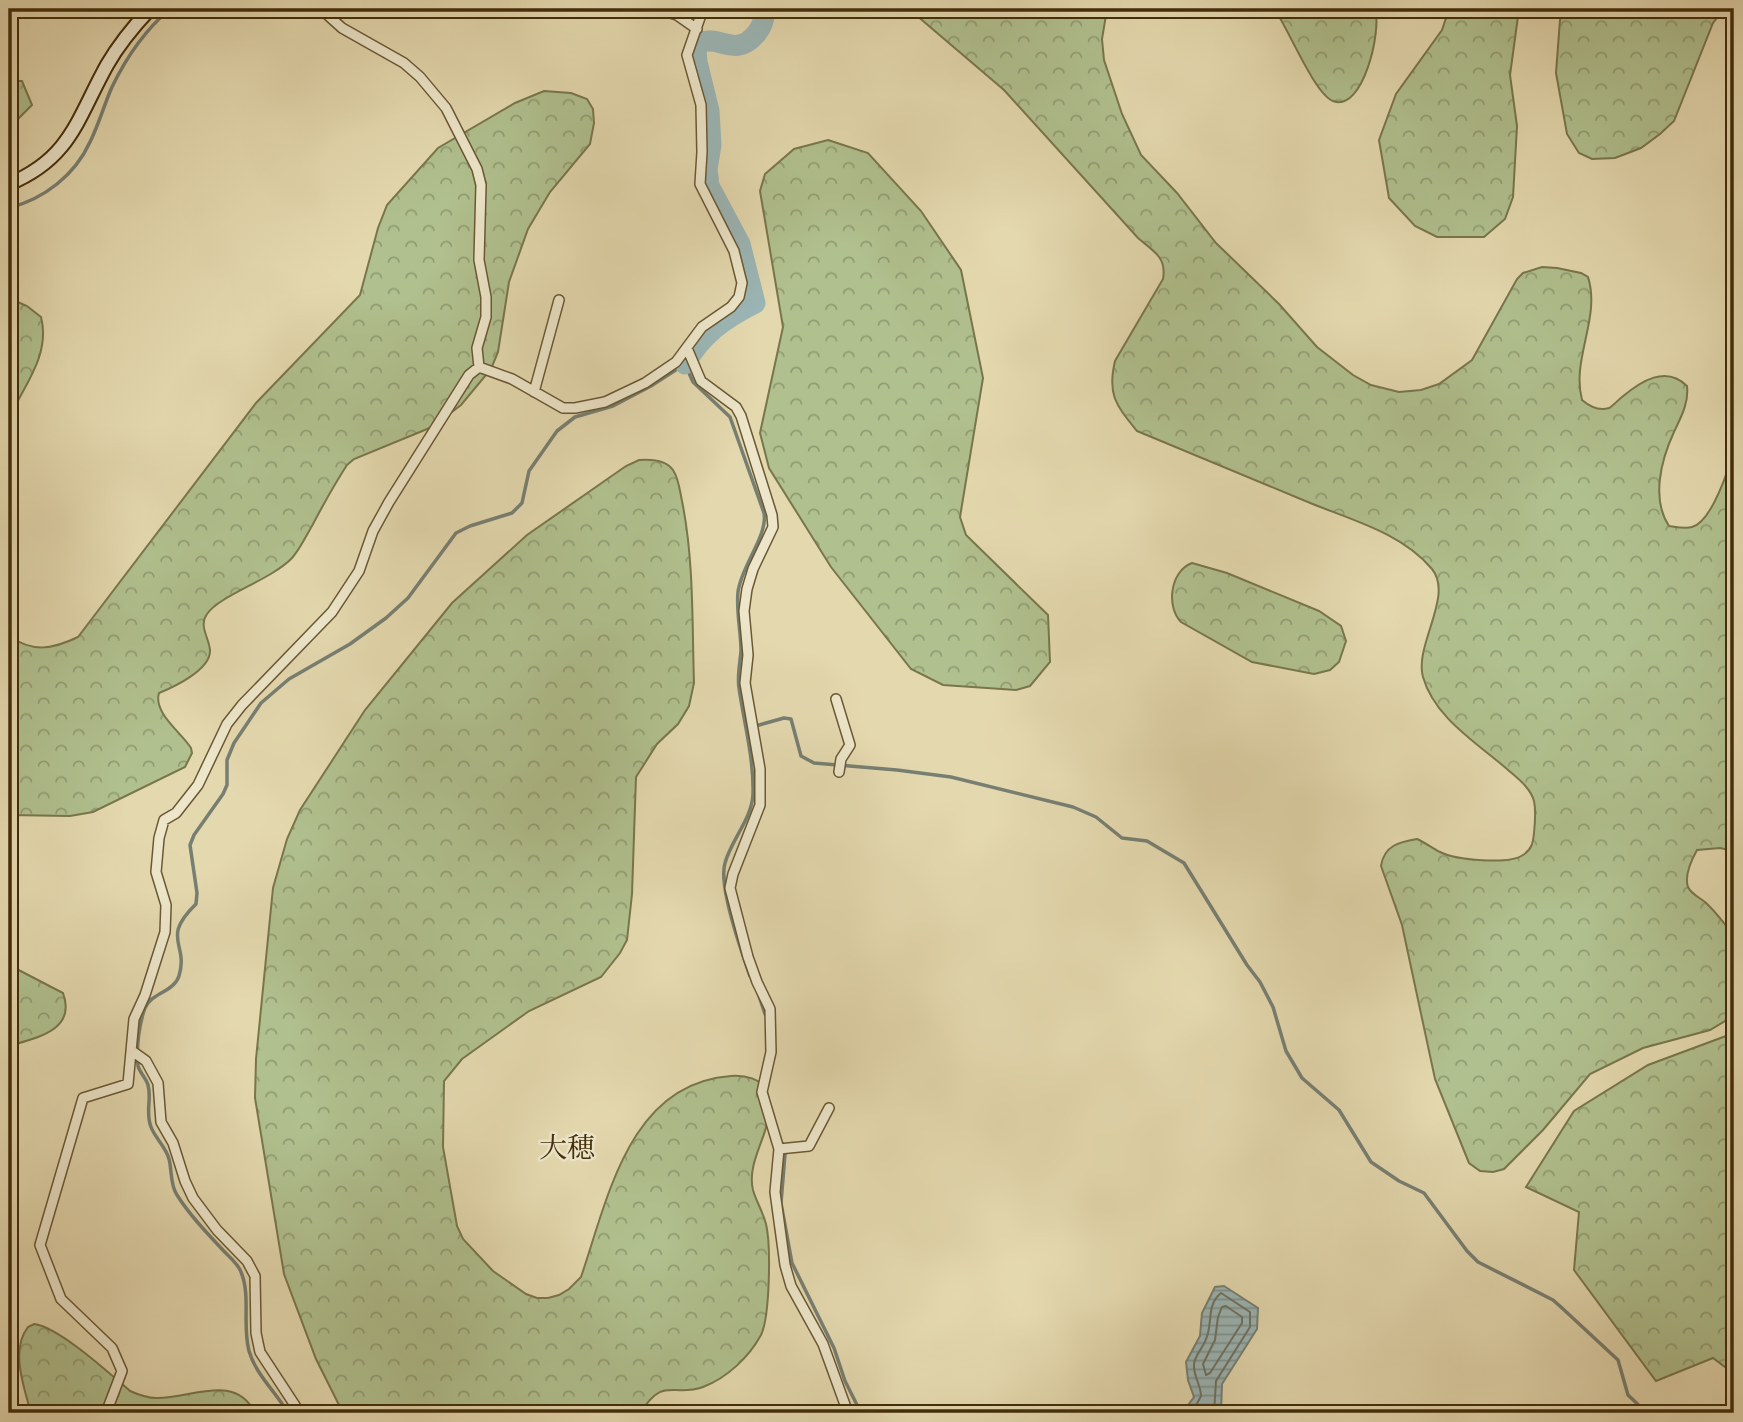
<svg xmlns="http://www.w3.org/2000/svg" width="1743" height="1422" viewBox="0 0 1743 1422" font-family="'Sorts Mill Goudy','Noto Serif JP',serif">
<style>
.forest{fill:url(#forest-crowns);stroke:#79764c;stroke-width:2}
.water{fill:url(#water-rules);stroke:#777f72;stroke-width:2}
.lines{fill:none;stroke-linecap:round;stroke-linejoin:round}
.shore{stroke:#6e7260;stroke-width:2}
.stream{stroke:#777f72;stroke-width:3.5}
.river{stroke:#9bb6b6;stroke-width:21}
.street-casing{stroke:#6a5834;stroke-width:12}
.secondary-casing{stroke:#422d0b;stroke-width:16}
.street{stroke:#ede6ca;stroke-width:9}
.secondary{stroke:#ede6ca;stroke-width:12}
.labels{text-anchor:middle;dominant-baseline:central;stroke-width:5;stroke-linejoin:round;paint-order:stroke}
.quarter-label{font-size:28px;fill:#422d0b;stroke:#ede6ca}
</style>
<defs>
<pattern id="forest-crowns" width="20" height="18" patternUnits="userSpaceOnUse" patternTransform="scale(1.75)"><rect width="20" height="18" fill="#b0c08e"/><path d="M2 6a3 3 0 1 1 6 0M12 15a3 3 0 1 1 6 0" fill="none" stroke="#919c72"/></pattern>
<pattern id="water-rules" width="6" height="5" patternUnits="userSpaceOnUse" patternTransform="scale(1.75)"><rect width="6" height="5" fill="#9bb6b6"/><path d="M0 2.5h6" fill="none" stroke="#809492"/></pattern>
</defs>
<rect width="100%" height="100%" fill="#e4d8ae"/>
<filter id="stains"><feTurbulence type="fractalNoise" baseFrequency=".00286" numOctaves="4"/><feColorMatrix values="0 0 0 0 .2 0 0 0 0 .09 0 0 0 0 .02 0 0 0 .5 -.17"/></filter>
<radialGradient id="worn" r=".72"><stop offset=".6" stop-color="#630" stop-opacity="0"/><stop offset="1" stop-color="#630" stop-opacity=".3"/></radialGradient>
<path class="forest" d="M 909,9 L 1107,9 L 1102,39 L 1104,60 L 1122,114 L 1141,155 L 1177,193 L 1216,243 L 1279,304 L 1317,347 L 1353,375 L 1371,385 L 1399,392 L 1421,390 L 1439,384 L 1472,360 L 1517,279 L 1523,273 L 1542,267 L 1557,268 L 1581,273 L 1588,277 C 1601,318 1571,359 1582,400 C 1589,406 1599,411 1609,408 C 1613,406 1618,400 1622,397 C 1641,381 1666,365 1687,386 C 1689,403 1681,417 1674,432 C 1661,460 1651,499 1669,526 C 1676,527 1685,529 1692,527 C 1712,522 1730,466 1734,448 L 1734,851 L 1720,848 L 1697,850 C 1692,859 1684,875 1688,887 C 1691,894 1699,897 1705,902 C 1716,912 1725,924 1734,936 L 1734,1007 L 1725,1021 L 1710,1030 L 1643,1048 L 1590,1074 L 1543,1130 L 1504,1169 L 1493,1172 L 1480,1171 L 1469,1163 L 1435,1079 L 1402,925 L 1381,866 C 1384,845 1400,842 1417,839 C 1426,843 1432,848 1440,852 C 1456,860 1509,865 1523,855 C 1532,849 1533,843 1534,833 C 1535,823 1536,810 1534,801 C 1530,787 1517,778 1507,769 C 1477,743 1434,717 1423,677 C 1414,645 1454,596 1432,569 C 1400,531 1347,519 1303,500 C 1247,477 1192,454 1137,431 C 1116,405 1107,395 1115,361 L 1163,279 C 1167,257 1153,251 1138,238 L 1004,90 Z
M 1278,9 L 1375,9 C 1382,30 1363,113 1333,101 C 1315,94 1290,33 1278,15 Z
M 1449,9 L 1519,9 L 1510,75 L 1517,126 L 1513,197 L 1505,219 L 1484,237 L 1437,237 L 1415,226 L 1389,198 L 1379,140 L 1396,94 L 1442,30 Z
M 1563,9 L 1724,9 L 1713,23 L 1674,121 L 1660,134 L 1641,148 L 1615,158 L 1592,159 L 1579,153 L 1567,134 L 1556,73 L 1560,20 Z
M 9,81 L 22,81 L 32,105 L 9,128 Z
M 544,91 L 571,93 L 587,99 L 593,109 L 594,123 L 590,144 L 550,192 L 528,229 L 509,282 L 498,352 L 491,369 L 461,405 L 432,427 L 354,459 L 347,465 C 334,485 323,505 312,526 C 306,536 300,549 292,558 C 271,580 220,595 207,614 C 198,626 210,639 210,651 C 210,670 174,687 159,693 C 153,713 181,732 191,748 L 192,753 L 185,767 L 93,812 L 70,816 L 9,815 L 9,636 C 33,653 53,649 78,637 L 256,403 L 360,295 L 378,228 L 387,205 L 438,148 L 515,103 Z
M 828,140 L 868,153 L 921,211 L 961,270 L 983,378 L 960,517 L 966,535 L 1048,615 L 1050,662 L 1030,686 L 1016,690 L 943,685 L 911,669 L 831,567 L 769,468 L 760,433 L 783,327 L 760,191 L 765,174 L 794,149 Z
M 9,298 L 27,306 L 41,317 C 51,355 23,387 9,418 Z
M 639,460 C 651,459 666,460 673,470 C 679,479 680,492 682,501 C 694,560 692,623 694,683 L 689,706 L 678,724 L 657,744 L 636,777 L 632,894 L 627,940 L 620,953 L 601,977 L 529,1011 L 462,1059 L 444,1081 L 443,1147 L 457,1226 L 463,1239 L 493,1271 L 526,1294 L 537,1298 L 548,1298 L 559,1295 L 569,1289 L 581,1277 C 608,1198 629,1083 731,1076 C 744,1075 762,1078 767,1092 C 779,1125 745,1157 753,1190 C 756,1201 763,1212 766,1224 C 771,1245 770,1316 761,1335 C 749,1357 727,1378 703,1387 C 672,1398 665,1375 640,1413 L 343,1413 L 316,1359 L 284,1274 L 255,1098 L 256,1059 L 273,888 L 287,839 L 300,810 L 365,710 L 452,603 L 527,535 L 626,466 Z
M 1192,563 L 1227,573 L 1319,611 L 1341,626 L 1346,641 L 1339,662 L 1330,670 L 1314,674 L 1252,662 L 1181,622 C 1166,607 1170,571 1192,563 Z
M 9,965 L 63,993 C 77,1031 35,1038 9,1046 Z
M 1734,1033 L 1734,1374 L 1713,1358 L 1656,1381 L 1574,1270 L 1579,1212 L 1526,1187 L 1574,1111 L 1648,1065 Z
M 34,1324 C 59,1327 110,1374 130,1391 C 139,1395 147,1398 156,1398 C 191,1399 235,1372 255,1413 L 31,1413 C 24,1387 10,1350 28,1327 Z"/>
<path class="water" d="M 1224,1286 L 1258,1308 L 1257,1329 L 1222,1384 L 1221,1413 L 1185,1413 L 1185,1409 L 1194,1397 L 1188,1380 L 1186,1362 L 1200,1336 L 1202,1313 L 1215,1287 Z"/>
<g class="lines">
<path class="shore" d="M 1226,1306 L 1242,1317 L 1242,1323 L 1210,1373 L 1206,1375 L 1203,1364 L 1215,1340 L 1218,1317 L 1222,1307 Z
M 1192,1413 L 1201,1396 C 1201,1385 1193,1376 1194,1364 C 1195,1355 1203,1348 1206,1339 C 1213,1324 1206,1305 1221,1293 L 1250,1312 L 1250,1327 L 1216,1381 L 1214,1413"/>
<path class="stream" d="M 9,208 C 44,199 75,175 90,142 C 99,124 104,105 112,87 C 126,58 145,30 170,9
M 752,727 L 784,718 L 791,719 L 801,756 L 814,763 L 897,770 L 951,777 L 1073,807 L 1096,817 L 1122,838 L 1147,841 L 1184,863 L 1247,965 L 1260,982 L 1273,1007 L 1286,1051 L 1302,1078 L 1339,1110 L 1371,1162 L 1399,1181 L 1424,1193 L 1467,1251 L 1478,1262 L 1553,1300 L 1562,1308 L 1618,1360 L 1628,1395 L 1647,1413
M 758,993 L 765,1014
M 785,1154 L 781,1203 L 792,1263 L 834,1348 L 845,1381 L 861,1413
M 288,1413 C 276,1392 256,1375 249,1351 C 242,1325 251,1296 241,1272 C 238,1263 227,1255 221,1248 C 205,1231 189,1214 177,1195 C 170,1185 172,1170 169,1159 C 166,1147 155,1138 151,1127 C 145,1112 152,1099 148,1085 C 146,1078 140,1073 138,1066 C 136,1049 139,1024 145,1008 C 151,993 174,992 179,976 C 189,943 160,939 196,904 L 197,893 L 190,845 L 194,835 L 223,794 L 227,785 L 227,760 L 234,743 L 261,703 L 289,679 L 350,644 L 386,618 L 408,598 L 456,533 L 470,526 L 512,513 L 522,503 L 529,471 L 557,431 L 575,417 L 613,406 L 651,386 L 685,364 L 693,382 L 730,417 L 764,513 C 768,536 741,566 738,592 C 736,612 741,631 741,651 C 740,663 737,676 739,688 C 744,723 754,758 753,794 C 752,819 731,840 725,863 C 718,886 742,953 750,976"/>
<path class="river" d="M 685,364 C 702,334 725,318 755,303 L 740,244 L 709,186 L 707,169 L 711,145 L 709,111 L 697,62 L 696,51 L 699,43 C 720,34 735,59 756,34 C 762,27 765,19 764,9"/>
<g class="street-casing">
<path id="street" d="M 321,9 L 342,28 L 404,63 L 420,77 L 446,108 L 477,169 L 481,185 L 479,260 L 486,297 L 486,317 L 477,348 L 479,367
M 657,9 L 677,15 L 697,29
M 687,348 L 701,381 L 736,407 L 741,416 L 772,515 L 773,527 L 753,569 L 747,589 L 744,611 L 748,655 L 745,683 L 760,769 L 760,805 L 733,874 L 730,888 L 748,957 L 757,982 L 770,1009 L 771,1052 L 762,1092 L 779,1149 L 775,1192 L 785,1265 L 791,1286 L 823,1344 L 848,1413
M 534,392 L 559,300
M 836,699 L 850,745 L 841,759 L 839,772
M 132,1051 L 146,1061 L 158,1083 L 161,1122 L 173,1143 L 185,1181 L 193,1198 L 217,1230 L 247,1261 L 255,1276 L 256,1333 L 260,1352 L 300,1413
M 779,1149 L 809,1146 L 829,1108
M 106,1413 L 122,1371 L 112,1348 L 61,1299 L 40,1245 L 83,1098 L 128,1084 L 134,1019 L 145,995 L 165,932 L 166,905 L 156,872 L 159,838 L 164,820 L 176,813 L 198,785 L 227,724 L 242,705 L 332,612 L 359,571 L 373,531 L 389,502 L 469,375 L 479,367 L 512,379 L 563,408 L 575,408 L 605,402 L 645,383 L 676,362 L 702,327 L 731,307 L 739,297 L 742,283 L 734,251 L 700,184 L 702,152 L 701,105 L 687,55 L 703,9"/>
</g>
<g class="secondary-casing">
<path id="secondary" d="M 9,184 C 71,158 77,119 107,65 C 119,44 134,26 150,9"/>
</g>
<use href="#street" class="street"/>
<use href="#secondary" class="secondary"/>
</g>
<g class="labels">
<g class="quarter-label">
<text x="567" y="1150">大穂</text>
</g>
</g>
<rect width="1743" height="1422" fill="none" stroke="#e4d8ae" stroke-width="35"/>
<rect x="10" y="10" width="1722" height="1401" fill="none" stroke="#422d0b" stroke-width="3.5"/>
<rect x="18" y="18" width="1708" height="1387" fill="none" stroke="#422d0b" stroke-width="2"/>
<rect width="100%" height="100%" filter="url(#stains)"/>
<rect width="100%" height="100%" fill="url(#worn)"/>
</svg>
